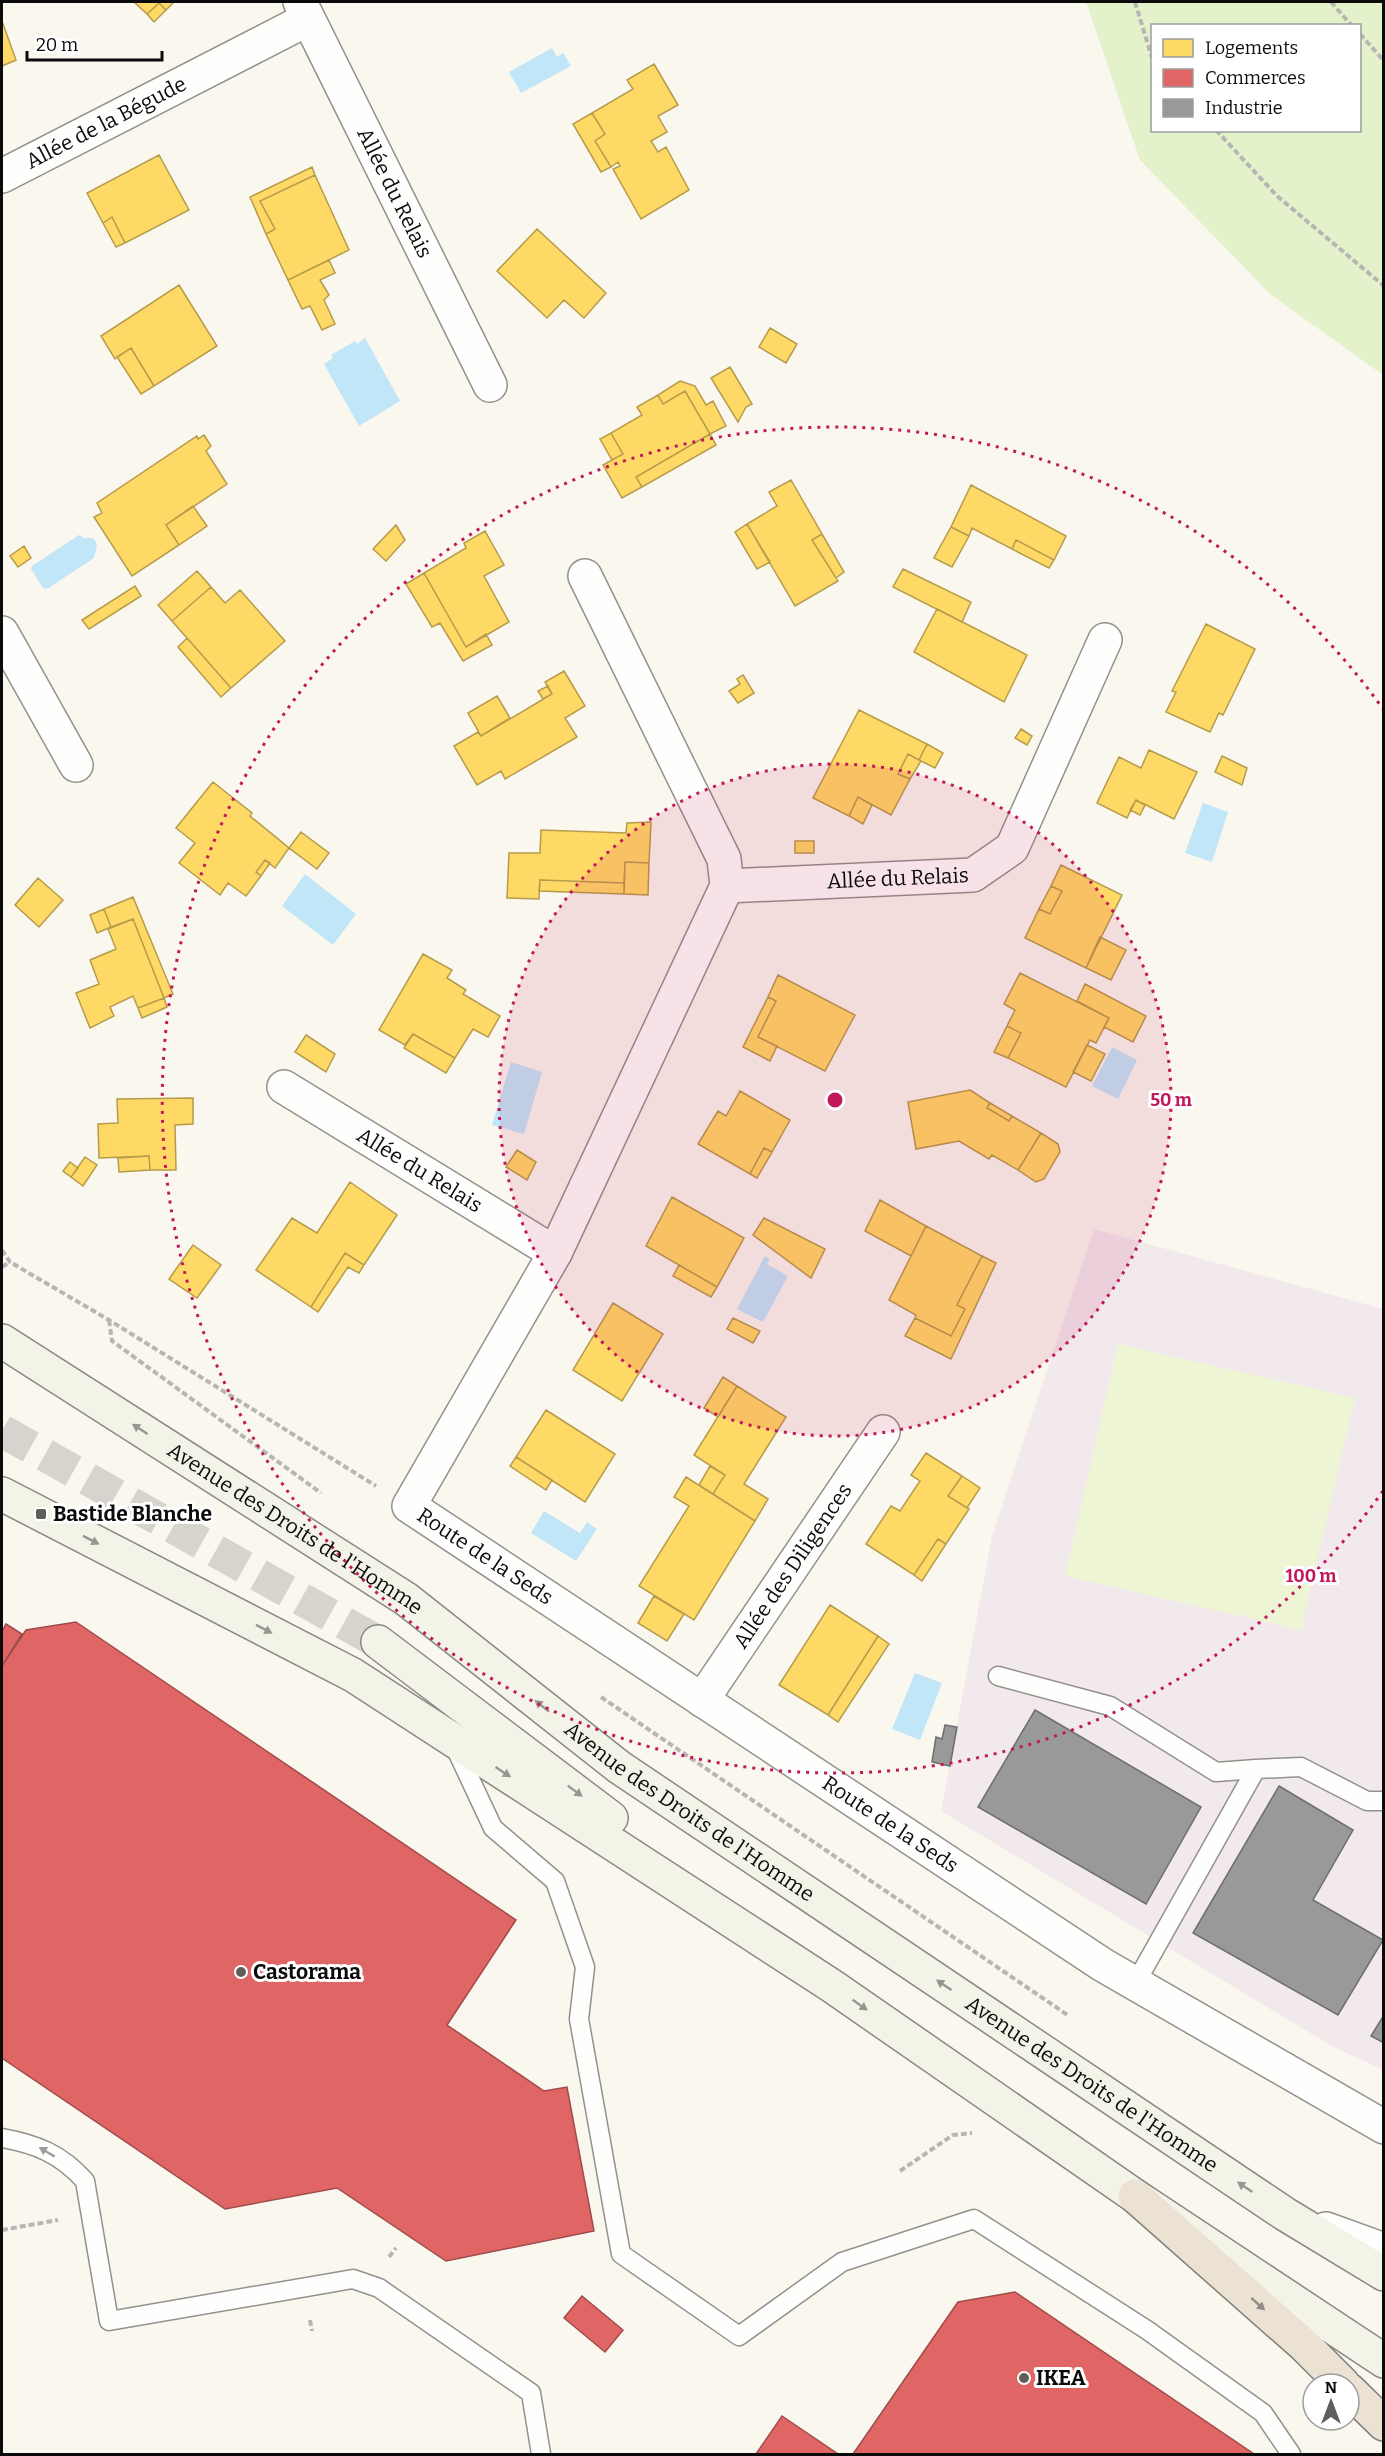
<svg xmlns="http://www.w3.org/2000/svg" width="1385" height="2456" viewBox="0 0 1385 2456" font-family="Bitter,serif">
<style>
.industrial{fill:#f1e9ec}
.green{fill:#e3f2cb;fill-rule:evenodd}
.pitch{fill:#edf5d5}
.water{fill:#c0e6f8}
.homes{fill:#ffd966;stroke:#b69b4b;stroke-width:1.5}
.shops{fill:#e06666;stroke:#a04b4b;stroke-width:1.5}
.industry{fill:#999;stroke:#6e6e6e;stroke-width:1.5}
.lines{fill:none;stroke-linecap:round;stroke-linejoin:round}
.secondary-tunnel{stroke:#d6d4cc;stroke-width:33;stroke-dasharray:33 16;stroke-linecap:butt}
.service-casing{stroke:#93918d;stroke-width:21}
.minor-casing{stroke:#93918d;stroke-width:36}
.secondary-casing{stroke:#898884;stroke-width:36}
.trunk-casing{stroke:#807f7a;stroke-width:36}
.path{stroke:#b7b6b5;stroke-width:4;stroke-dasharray:6 3;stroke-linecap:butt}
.service{stroke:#fefefc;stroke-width:18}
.minor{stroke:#fefefc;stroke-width:33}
.secondary{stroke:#f4f3e8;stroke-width:33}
.trunk{stroke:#ebe2d4;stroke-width:33}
.oneway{fill:#979690}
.oneway2{fill:#9d9d9c}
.oneway3{fill:#918c84}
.ring{fill:none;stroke:#c2185b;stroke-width:3;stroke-dasharray:3 6}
.poi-dot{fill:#5f5e5a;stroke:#fff;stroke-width:2}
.labels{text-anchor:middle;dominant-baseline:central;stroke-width:6;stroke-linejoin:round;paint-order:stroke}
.street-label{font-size:21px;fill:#0b0b0b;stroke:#fff}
.poi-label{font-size:21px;font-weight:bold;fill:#0b0b0b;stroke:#fff;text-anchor:start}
.centre{fill:#c2185b;stroke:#fff;stroke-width:3}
.ring-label{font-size:18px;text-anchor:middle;font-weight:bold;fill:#c2185b;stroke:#fff;stroke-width:6;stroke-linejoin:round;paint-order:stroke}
</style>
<rect width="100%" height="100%" fill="#faf7ee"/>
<path class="industrial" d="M 1094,1229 L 1383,1309 L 1383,2070 L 1330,2045 L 941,1811 L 992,1536 Z"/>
<path class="green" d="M 1086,2 L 1383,2 L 1383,375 L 1270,294 L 1140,160 ZM 1152,26 L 1360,26 L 1360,130 L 1152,130 Z"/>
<path class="pitch" d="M 1118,1344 L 1355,1398 L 1301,1630 L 1065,1576 Z"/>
<path class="water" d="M 552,48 L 557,57 L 563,53 L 571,66 L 521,93 L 509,72 Z
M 365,338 L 400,401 L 359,426 L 324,364 L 333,358 L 331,355 L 355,341 L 357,344 Z
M 79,535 L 84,538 L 93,538 C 100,545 95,551 94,558 L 47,589 L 43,588 L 31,569 L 32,566 Z
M 1203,803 L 1228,812 L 1212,862 L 1185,853 Z
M 305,874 L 356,914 L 333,945 L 282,906 Z
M 1112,1047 L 1137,1060 L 1118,1099 L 1092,1086 Z
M 511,1062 L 542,1072 L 524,1134 L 492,1125 Z
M 765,1256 L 770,1259 L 767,1264 L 788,1276 L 763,1322 L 737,1309 Z
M 544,1511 L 580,1533 L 587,1522 L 597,1529 L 576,1561 L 531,1533 Z
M 915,1673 L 942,1683 L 920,1740 L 892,1729 Z"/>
<path class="homes" d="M 134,2 L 174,2 L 166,10 L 159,3 L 147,14 Z
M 159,3 L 166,10 L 154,22 L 147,14 Z
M 2,21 L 16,60 L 2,66 Z
M 654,64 L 678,105 L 658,116 L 667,132 L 651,141 L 658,152 L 666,147 L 689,190 L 641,219 L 613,169 L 620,166 L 618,162 L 611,167 L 595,141 L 605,134 L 592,113 L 633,89 L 627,80 Z
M 592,113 L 605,134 L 595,141 L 611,167 L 601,172 L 573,124 Z
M 159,155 L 189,210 L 125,243 L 112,217 L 103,223 L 87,193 Z
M 312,167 L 315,175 L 260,201 L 275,229 L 266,234 L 250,197 Z
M 315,175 L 349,250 L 288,280 L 266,234 L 275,229 L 260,201 Z
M 112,217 L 125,243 L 116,247 L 103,223 Z
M 537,229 L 606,293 L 584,318 L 564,300 L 547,318 L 497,271 Z
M 329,260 L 335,273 L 320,280 L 329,295 L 324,300 L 335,324 L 322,330 L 310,306 L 302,309 L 288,280 Z
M 179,285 L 217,346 L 154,386 L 131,348 L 115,359 L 101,336 Z
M 770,328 L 797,344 L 786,363 L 759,347 Z
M 131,348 L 154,386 L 141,394 L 117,357 Z
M 730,367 L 752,404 L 746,407 L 738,422 L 711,378 Z
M 680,381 L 695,386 L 706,405 L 713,401 L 726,426 L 710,434 L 685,391 L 663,404 L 658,395 Z
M 685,391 L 710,434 L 636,477 L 642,487 L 622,498 L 603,465 L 623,454 L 611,433 L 642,415 L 637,407 L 658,395 L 663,404 Z
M 611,433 L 623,454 L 612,460 L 600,439 Z
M 710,434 L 716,445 L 642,487 L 636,477 Z
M 204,435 L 211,446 L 206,451 L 227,484 L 166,525 L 179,545 L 132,576 L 94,517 L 102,513 L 97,503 L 197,436 L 198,439 Z
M 791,480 L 822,534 L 812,540 L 838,581 L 795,606 L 747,524 L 777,506 L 769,492 Z
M 971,485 L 1066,536 L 1054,560 L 1016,540 L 1012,549 L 972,528 L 969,536 L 951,527 Z
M 193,506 L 207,526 L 179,545 L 166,525 Z
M 747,524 L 770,562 L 757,569 L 735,532 Z
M 396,525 L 405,540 L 386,561 L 373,549 Z
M 951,527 L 969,536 L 952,567 L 934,558 Z
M 485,531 L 504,565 L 484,576 L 509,622 L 466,647 L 424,573 L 466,548 L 464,543 Z
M 822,534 L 844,572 L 836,578 L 812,540 Z
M 1016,540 L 1054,560 L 1049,568 L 1012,549 Z
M 24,546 L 31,558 L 18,567 L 10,556 Z
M 903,569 L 971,602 L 962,622 L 893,587 Z
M 197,571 L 211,587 L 172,621 L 158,605 Z
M 424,573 L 466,647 L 486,634 L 492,645 L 463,661 L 440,623 L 432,627 L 406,584 Z
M 135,586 L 141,596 L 89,629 L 82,620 Z
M 211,587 L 225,603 L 240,590 L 285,641 L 231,688 L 172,621 Z
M 937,609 L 1027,655 L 1004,702 L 914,652 Z
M 1206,624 L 1255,649 L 1223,715 L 1219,713 L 1210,732 L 1166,712 L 1176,692 L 1172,691 Z
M 187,638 L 231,688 L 221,697 L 178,647 Z
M 564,671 L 585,706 L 565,718 L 577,737 L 505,779 L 501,771 L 477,785 L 454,746 L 478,732 L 481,736 L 552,694 L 545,682 Z
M 743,675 L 754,693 L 738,703 L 729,691 L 740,684 L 737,679 Z
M 548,686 L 552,694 L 543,699 L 538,691 Z
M 497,696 L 510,718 L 481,736 L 468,713 Z
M 859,710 L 927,744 L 919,760 L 908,754 L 898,774 L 910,779 L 891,815 L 858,797 L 849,816 L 813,798 Z
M 1021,729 L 1032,736 L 1027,745 L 1015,738 Z
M 927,744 L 943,753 L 935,768 L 919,760 Z
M 1149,750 L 1197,772 L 1174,819 L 1136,800 L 1127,818 L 1097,803 L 1119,757 L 1141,768 Z
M 908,754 L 921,761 L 910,779 L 898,774 Z
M 1222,756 L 1247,768 L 1242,785 L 1215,772 Z
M 213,782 L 252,813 L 250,816 L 289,848 L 275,868 L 265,860 L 256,872 L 261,876 L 246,896 L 228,883 L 220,895 L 179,863 L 195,843 L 176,828 Z
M 858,797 L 872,805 L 863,824 L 849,816 Z
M 1136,800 L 1145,805 L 1140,815 L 1130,810 Z
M 651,822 L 649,863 L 625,862 L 624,883 L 540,880 L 539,899 L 507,898 L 509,853 L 540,853 L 541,830 L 626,833 L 627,823 Z
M 301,832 L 329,853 L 317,869 L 289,848 Z
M 795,841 L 814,841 L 814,853 L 795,853 Z
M 265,860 L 270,863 L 261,876 L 256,872 Z
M 625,862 L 649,863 L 648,895 L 624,894 Z
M 1061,865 L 1122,895 L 1086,968 L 1025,938 L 1039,909 L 1050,914 L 1062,891 L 1051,886 Z
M 38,878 L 63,900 L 39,927 L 15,905 Z
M 540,880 L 624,883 L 624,894 L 539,891 Z
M 1051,886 L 1062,891 L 1050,914 L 1039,909 Z
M 133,897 L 173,994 L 164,998 L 133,919 L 111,927 L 104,909 Z
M 104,909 L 111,927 L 97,933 L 90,915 Z
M 133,919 L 164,998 L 138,1008 L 133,996 L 110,1007 L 114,1016 L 90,1028 L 76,993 L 99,984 L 90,960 L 116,949 L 108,929 Z
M 1100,937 L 1126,950 L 1111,980 L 1086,968 Z
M 423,954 L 452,970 L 447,978 L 466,990 L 463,994 L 500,1016 L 488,1037 L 473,1029 L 455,1058 L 413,1034 L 405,1045 L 379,1030 Z
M 1020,973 L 1109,1018 L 1096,1043 L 1090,1040 L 1066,1087 L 1008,1058 L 1021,1033 L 1007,1026 L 1015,1010 L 1004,1004 Z
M 778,975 L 855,1015 L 825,1071 L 758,1037 L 776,1001 L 768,997 Z
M 1085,984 L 1146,1016 L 1133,1042 L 1104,1027 L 1109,1018 L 1077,1001 Z
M 768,997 L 776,1001 L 758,1037 L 777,1046 L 770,1061 L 743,1047 Z
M 164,998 L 167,1007 L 142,1018 L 138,1008 Z
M 1007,1026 L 1021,1033 L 1008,1058 L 994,1052 Z
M 413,1034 L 455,1058 L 446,1073 L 404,1048 Z
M 306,1035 L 335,1054 L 326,1072 L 295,1052 Z
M 1087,1045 L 1105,1054 L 1091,1081 L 1073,1072 Z
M 970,1090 L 990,1103 L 987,1108 L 1009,1121 L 1012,1116 L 1041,1133 L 1018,1170 L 992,1155 L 989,1159 L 959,1141 L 916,1149 L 908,1102 Z
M 740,1091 L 790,1120 L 772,1152 L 764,1148 L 750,1174 L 698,1144 L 718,1111 L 726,1116 Z
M 193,1098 L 193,1124 L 175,1125 L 176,1170 L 150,1170 L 149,1156 L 99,1158 L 98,1124 L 118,1123 L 117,1099 Z
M 990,1103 L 1012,1116 L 1009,1121 L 987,1108 Z
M 1041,1133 L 1058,1144 L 1060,1152 L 1044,1179 L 1036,1182 L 1018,1170 Z
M 764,1148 L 772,1152 L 757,1178 L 750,1174 Z
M 517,1150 L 536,1162 L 527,1180 L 506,1167 Z
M 149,1156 L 150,1170 L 119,1172 L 118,1158 Z
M 85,1157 L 97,1165 L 83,1186 L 71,1177 Z
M 70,1162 L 78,1168 L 71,1177 L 63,1171 Z
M 350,1182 L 397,1215 L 364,1265 L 345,1253 L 311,1307 L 256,1270 L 292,1218 L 317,1233 Z
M 672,1197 L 744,1238 L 717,1287 L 646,1246 Z
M 880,1200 L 926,1226 L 911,1256 L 865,1231 Z
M 764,1218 L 825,1249 L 811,1278 L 753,1235 Z
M 926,1226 L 982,1256 L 957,1305 L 965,1309 L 951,1336 L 915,1318 L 916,1315 L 889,1300 Z
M 193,1245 L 221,1265 L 197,1298 L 169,1279 Z
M 345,1253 L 364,1265 L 359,1273 L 348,1267 L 318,1312 L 311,1307 Z
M 982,1256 L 996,1263 L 951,1359 L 905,1336 L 915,1318 L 951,1336 L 965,1309 L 957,1305 Z
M 679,1265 L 717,1287 L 711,1297 L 673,1276 Z
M 613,1303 L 663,1334 L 622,1401 L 573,1370 Z
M 733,1318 L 760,1331 L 753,1343 L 727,1329 Z
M 723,1377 L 737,1386 L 718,1417 L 704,1408 Z
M 737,1386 L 786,1417 L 744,1484 L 768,1499 L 755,1521 L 713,1494 L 725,1475 L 694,1455 Z
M 546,1410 L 615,1454 L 585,1502 L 516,1457 Z
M 926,1453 L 962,1476 L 948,1496 L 969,1509 L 946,1544 L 938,1539 L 914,1575 L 866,1544 L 891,1506 L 900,1511 L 920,1481 L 911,1475 Z
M 516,1457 L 552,1480 L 546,1490 L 510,1466 Z
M 710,1466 L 725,1475 L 713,1494 L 699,1485 Z
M 962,1476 L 980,1488 L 967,1508 L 948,1496 Z
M 686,1477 L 755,1521 L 694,1620 L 639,1586 L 689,1506 L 674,1497 Z
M 938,1539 L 946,1544 L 922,1581 L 914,1575 Z
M 654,1596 L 684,1614 L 667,1641 L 638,1623 Z
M 830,1605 L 878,1636 L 828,1715 L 779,1685 Z
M 878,1636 L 889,1644 L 838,1722 L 828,1715 Z"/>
<path class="shops" d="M 76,1622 L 516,1920 L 447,2025 L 544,2091 L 567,2087 L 594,2231 L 446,2261 L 337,2188 L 225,2209 L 2,2058 L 2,1666 L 26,1630 Z
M 6,1624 L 22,1634 L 2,1666 L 2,1631 Z
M 1015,2292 L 1254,2454 L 853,2454 L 958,2302 Z
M 582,2296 L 623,2330 L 605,2352 L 564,2318 Z
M 782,2416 L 838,2454 L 756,2454 Z"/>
<path class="industry" d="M 1035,1710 L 1201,1807 L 1146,1904 L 978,1807 Z
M 945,1725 L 957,1727 L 950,1766 L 932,1762 L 936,1737 L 942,1739 Z
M 1279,1786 L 1353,1830 L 1313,1900 L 1383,1940 L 1338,2015 L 1193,1933 Z
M 1384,2015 L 1384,2043 L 1371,2036 Z"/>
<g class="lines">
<path class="secondary-tunnel" d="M 2,1431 L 378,1642"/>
<g class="service-casing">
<path id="service" d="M 998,1676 L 1110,1706 L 1216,1772 L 1256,1769
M 454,1745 L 493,1828 L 555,1881 L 585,1967 L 579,2019 L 621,2254 L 739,2336 L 842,2262 L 974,2219 L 1147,2330 L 1263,2413 L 1291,2454
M 1135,1984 L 1256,1769 L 1301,1767 L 1367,1801 L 1384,1801
M 2,2138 C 36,2144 61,2154 85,2181 L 109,2321 L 353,2279 L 379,2288 L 531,2393 L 541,2454"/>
</g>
<g class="minor-casing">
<g id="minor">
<path id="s1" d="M 300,2 L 490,385"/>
<path id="s2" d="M 2,176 L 308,19"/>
<path id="s3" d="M 585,576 L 724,859 L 727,886 L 555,1253 L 409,1506 L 1103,1965 L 1384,2127"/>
<path d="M 2,633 L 76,765"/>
<path id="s4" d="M 727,886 L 973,875 L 1012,848 L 1105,640"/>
<path id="s5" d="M 284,1087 L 555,1253"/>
<path id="s6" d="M 702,1700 L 883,1432"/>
<path d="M 1326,2229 L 1384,2250"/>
</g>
</g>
<g class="secondary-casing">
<g id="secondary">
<path id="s7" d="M 2,1341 L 406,1599 L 619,1767 L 1285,2214 L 1384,2274"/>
<path d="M 2,1494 L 353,1675 L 832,1986 L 1135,2196 L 1384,2361"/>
<path d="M 378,1642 L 611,1818"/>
</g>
</g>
<g class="trunk-casing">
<path id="trunk" d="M 1135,2196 L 1305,2346 L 1343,2384
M 1349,2390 L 1384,2424"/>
</g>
<path class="path" d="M 1135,2 L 1152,58
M 1331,2 L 1352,26
M 1360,34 L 1384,61
M 1216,130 L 1277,196 L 1384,286
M 2,1250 L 10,1262 L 109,1320 L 376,1486
M 2,1267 L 10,1262
M 109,1320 L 112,1341 L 321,1493
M 601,1697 L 1069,2016
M 900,2171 L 953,2135 L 972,2133
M 2,2230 L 58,2220
M 389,2257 L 396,2248
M 310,2320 L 312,2331"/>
<use href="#service" class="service"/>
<use href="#minor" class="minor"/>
<use href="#secondary" class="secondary"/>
<use href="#trunk" class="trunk"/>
</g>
<defs><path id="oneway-solid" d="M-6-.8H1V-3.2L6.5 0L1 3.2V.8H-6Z" transform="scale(1.5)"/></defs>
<g class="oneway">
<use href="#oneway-solid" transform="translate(140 1429) rotate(-147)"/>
<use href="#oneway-solid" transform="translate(91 1540) rotate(27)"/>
<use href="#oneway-solid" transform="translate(264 1629) rotate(27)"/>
<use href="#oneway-solid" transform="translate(542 1706) rotate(-142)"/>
<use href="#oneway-solid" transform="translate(503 1772) rotate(33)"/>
<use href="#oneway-solid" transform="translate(575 1791) rotate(37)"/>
<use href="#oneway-solid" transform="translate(944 1985) rotate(-146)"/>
<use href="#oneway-solid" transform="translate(860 2005) rotate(35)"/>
<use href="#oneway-solid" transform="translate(1245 2187) rotate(-146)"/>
</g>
<use class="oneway2" href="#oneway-solid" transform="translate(47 2152) rotate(-149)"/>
<use class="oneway3" href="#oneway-solid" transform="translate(1258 2304) rotate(42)"/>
<circle cx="835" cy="1100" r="336" fill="#c2185b" fill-opacity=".12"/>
<g class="ring">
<circle cx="835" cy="1100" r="336"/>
<path d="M1383 1491A673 673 0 1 1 1383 709"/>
</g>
<g class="poi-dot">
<rect x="35" y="1508" width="12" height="12" rx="3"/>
<circle cx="241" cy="1972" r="6"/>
<circle cx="1024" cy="2378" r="6"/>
</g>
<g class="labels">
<g class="street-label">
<text stroke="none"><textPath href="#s2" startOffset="117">Allée de la Bégude</textPath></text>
<text stroke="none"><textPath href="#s1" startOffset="213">Allée du Relais</textPath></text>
<text stroke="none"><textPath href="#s4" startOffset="171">Allée du Relais</textPath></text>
<text stroke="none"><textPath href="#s5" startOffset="159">Allée du Relais</textPath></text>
<text stroke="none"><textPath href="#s7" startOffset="348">Avenue des Droits de l'Homme</textPath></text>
<text stroke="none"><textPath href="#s3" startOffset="1131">Route de la Seds</textPath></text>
<text stroke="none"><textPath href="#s6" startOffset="162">Allée des Diligences</textPath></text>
<text stroke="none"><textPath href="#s7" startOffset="834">Avenue des Droits de l'Homme</textPath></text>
<text stroke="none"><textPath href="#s3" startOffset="1617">Route de la Seds</textPath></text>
<text stroke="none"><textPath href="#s7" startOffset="1320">Avenue des Droits de l'Homme</textPath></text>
</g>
<g class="poi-label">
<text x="53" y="1514">Bastide Blanche</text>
<text x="253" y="1972">Castorama</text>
<text x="1036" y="2378">IKEA</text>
</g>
</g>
<circle cx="835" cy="1100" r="9" class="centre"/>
<g class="ring-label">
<text x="1171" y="1106">50 m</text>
<text x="1311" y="1582">100 m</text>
</g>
<rect width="1385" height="2456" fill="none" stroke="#0b0b0b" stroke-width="6"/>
<rect x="1151" y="24" width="210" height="108" fill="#ffffff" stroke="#9d9d9d" stroke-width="1.5"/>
<rect x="1163" y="39" width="30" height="18" fill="#ffd966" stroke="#9d9d9d" stroke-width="1.5"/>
<text x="1205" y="54" font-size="18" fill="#0b0b0b">Logements</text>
<rect x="1163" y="69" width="30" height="18" fill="#e06666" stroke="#9d9d9d" stroke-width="1.5"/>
<text x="1205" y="84" font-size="18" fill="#0b0b0b">Commerces</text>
<rect x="1163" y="99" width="30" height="18" fill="#999999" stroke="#9d9d9d" stroke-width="1.5"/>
<text x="1205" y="114" font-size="18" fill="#0b0b0b">Industrie</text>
<g transform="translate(1331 2402)"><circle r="28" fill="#ffffff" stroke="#9d9d9d" stroke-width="1.5"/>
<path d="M0-4.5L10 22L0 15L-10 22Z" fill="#5f5e5a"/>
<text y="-9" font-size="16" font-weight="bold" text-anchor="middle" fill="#0b0b0b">N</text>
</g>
<path d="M27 51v9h135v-9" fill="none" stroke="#0b0b0b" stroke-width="3"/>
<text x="36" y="51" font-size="18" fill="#0b0b0b" stroke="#ffffff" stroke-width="4.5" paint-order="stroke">20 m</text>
</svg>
